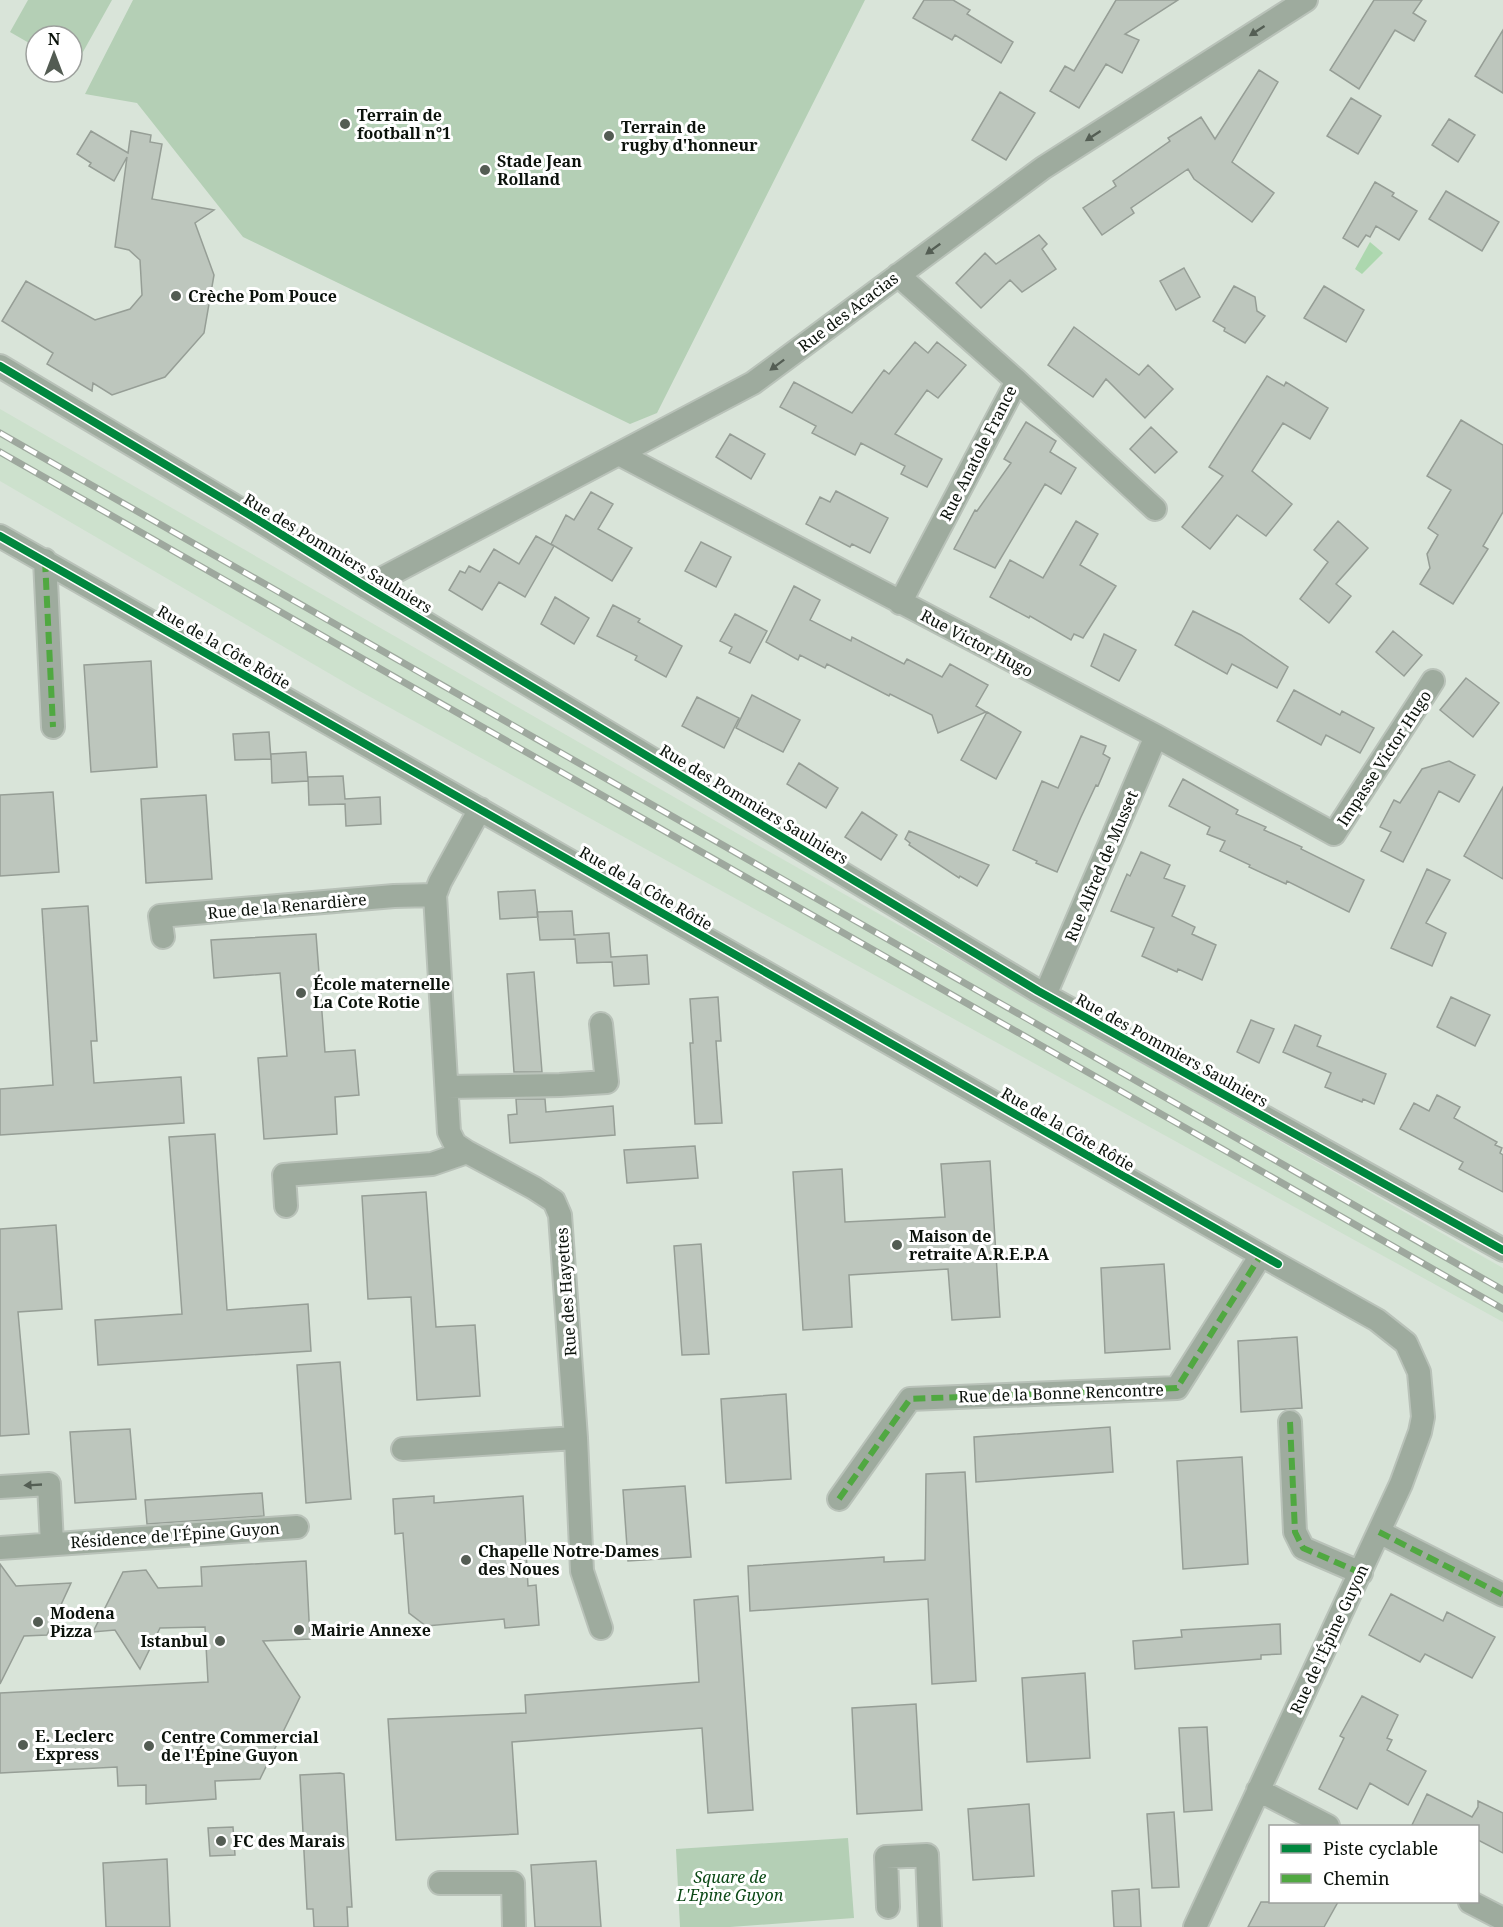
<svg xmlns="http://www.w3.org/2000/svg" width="1503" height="1927" viewBox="0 0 1503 1927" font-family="'Noto Serif',serif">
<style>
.built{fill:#cde1cd}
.green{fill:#b4cfb5}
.water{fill:#acd7ae}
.building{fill:#bdc6bd;stroke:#969e96;stroke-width:1.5}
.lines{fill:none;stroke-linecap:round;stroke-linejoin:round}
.street-casing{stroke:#b9c2b9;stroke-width:26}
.street{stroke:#9eab9e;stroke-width:22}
.rail-casing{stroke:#9ea89e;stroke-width:7}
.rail{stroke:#fff;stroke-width:4.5;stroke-dasharray:14;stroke-linecap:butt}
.quiet{stroke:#50a841;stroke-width:6;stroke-dasharray:12 6;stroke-linecap:butt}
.cycleway-casing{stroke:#fff;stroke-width:11}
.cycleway{stroke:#00873e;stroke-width:8}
.oneway{fill:#545e54}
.poi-dot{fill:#535c53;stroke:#fff;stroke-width:2}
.labels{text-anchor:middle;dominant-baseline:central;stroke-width:6;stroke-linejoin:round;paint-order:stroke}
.poi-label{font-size:16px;font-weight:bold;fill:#0b120b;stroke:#fff;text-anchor:start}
.street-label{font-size:16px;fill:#0b120b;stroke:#fff}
.park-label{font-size:16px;font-style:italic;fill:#0c4916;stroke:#fff}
</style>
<rect width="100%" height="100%" fill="#d9e4d9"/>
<path class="built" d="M 0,409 L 747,839 L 1503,1268 L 1503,1322 L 356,689 L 0,481 Z"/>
<path class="green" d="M 28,0 L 112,0 L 74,68 L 72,67 L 72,36 L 36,36 L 36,47 L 10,32 Z
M 133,0 L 865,0 L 657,413 L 630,424 L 243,237 L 137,103 L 85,94 Z
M 848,1838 L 854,1918 L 730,1927 L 680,1927 L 676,1849 Z"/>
<path class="water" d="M 1370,242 L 1383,253 L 1362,274 L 1355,269 Z"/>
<path class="building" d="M 924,0 L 953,0 L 970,10 L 967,14 L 1013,42 L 1001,63 L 955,35 L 952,40 L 913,18 Z
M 1116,0 L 1178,0 L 1125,34 L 1139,40 L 1122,73 L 1106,64 L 1079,108 L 1050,91 L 1065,66 L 1074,71 Z
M 1374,0 L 1422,0 L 1413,13 L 1426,21 L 1414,41 L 1395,30 L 1359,89 L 1330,70 Z
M 1503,30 L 1503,93 L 1475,76 Z
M 1259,70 L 1278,82 L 1232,162 L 1274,193 L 1252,222 L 1194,179 L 1188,169 L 1131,208 L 1134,213 L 1102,235 L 1083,208 L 1116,186 L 1113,181 L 1170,141 L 1168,138 L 1201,117 L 1215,139 Z
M 1000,92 L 1035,113 L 1006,160 L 972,140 Z
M 1351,98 L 1381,116 L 1358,154 L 1327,136 Z
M 1449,119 L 1475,135 L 1458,162 L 1432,145 Z
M 91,131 L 128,153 L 131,131 L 151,135 L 150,142 L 162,144 L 152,199 L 214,210 L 195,223 L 214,275 L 204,333 L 165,377 L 112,395 L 93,383 L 92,391 L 47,364 L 53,353 L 2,321 L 26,281 L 95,320 L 130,309 L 142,295 L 140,260 L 129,250 L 115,247 L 127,157 L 114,181 L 89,166 L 91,163 L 77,154 Z
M 1375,182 L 1394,193 L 1392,196 L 1417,211 L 1399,240 L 1376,226 L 1370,237 L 1366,235 L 1358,247 L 1343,238 Z
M 1446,191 L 1499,222 L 1482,251 L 1429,219 Z
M 1039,235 L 1047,244 L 1042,249 L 1056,269 L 1022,292 L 1010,280 L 981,308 L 956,283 L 985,253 L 996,264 Z
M 1184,268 L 1200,297 L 1176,310 L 1160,281 Z
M 1234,286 L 1255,297 L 1257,311 L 1265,316 L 1245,343 L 1224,331 L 1225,328 L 1213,321 Z
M 1324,286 L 1364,310 L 1346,342 L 1304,318 Z
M 1074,327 L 1139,375 L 1148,365 L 1173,389 L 1145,418 L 1106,379 L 1093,397 L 1048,365 Z
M 915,342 L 928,353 L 937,342 L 966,365 L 938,398 L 927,390 L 895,434 L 942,459 L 927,487 L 901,474 L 905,466 L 861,443 L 855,455 L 812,433 L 816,426 L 780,407 L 794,382 L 852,413 L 884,370 L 889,374 Z
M 1267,376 L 1284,386 L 1286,382 L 1328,408 L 1310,439 L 1283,423 L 1252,471 L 1292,504 L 1266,536 L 1237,515 L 1210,549 L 1182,527 L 1223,476 L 1209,467 Z
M 1461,420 L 1503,445 L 1503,512 L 1483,546 L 1488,549 L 1453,604 L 1420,584 L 1430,568 L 1427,554 L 1438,535 L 1428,528 L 1451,490 L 1427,476 Z
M 1026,422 L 1056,441 L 1050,452 L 1076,468 L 1061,494 L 1045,484 L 995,568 L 954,549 L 975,510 L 977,511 L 1011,463 L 1004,459 Z
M 1151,427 L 1177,452 L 1155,473 L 1130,449 Z
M 730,434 L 765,454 L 751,479 L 716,457 Z
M 836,491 L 888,518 L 870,553 L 852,544 L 850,547 L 806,524 L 820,497 L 830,502 Z
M 591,492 L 613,504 L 598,529 L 632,548 L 612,581 L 551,544 L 566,515 L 574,520 Z
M 1076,521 L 1098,534 L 1080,565 L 1116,586 L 1083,638 L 1074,634 L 1071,640 L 1030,616 L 1029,618 L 990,597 L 1010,560 L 1043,578 Z
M 1338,521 L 1368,548 L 1336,584 L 1351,596 L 1329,623 L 1300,599 L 1328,562 L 1314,550 Z
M 536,536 L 554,546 L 525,597 L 499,582 L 482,610 L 449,590 L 460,571 L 465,573 L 469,566 L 480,572 L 494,549 L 519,564 Z
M 701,542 L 731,557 L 716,587 L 685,571 Z
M 794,586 L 820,600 L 810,620 L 851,641 L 852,637 L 904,664 L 907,659 L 942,677 L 950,664 L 988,685 L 976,706 L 986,712 L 938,733 L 932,715 L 890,694 L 889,696 L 827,664 L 825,668 L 800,655 L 798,660 L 766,642 Z
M 555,597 L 589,618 L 574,644 L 541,624 Z
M 613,605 L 640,619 L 638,622 L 682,646 L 666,677 L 635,660 L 637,656 L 597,636 Z
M 1193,611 L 1241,635 L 1288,667 L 1277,688 L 1232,664 L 1227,674 L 1175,645 Z
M 735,614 L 767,631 L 750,663 L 729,653 L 732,647 L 720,641 Z
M 1393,631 L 1422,655 L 1404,676 L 1376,652 Z
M 1104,634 L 1136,650 L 1119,681 L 1091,666 Z
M 151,661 L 157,767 L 91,772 L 84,665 Z
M 1466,678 L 1499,703 L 1473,737 L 1440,710 Z
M 1294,690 L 1340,715 L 1342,711 L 1374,728 L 1360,753 L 1326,735 L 1321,745 L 1277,721 Z
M 752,695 L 800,720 L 783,752 L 736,728 Z
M 697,697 L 739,718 L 724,748 L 682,726 Z
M 987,712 L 1021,732 L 996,779 L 961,760 Z
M 269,732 L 271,759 L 235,760 L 233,734 Z
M 1081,736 L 1106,746 L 1103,754 L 1110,758 L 1098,786 L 1096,785 L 1081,817 L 1057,872 L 1036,863 L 1037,861 L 1013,850 L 1042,781 L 1058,788 Z
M 306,752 L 308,781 L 272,783 L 271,754 Z
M 1449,761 L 1475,775 L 1459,802 L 1439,791 L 1403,862 L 1381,851 L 1391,832 L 1380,827 L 1394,800 L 1400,803 L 1422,769 Z
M 799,763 L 838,788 L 826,808 L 787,784 Z
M 343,776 L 345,799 L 380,797 L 381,824 L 346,826 L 345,804 L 309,805 L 308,777 Z
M 1183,779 L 1238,810 L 1236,814 L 1266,827 L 1264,830 L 1302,847 L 1301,849 L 1364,880 L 1349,912 L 1287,881 L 1286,884 L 1249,867 L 1250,865 L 1220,851 L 1225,841 L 1207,834 L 1210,827 L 1169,806 Z
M 1503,787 L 1503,879 L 1464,856 Z
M 53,792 L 59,872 L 0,876 L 0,795 Z
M 206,795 L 212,879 L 146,883 L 141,799 Z
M 862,812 L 897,835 L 881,860 L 845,837 Z
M 909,831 L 989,865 L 977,886 L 960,876 L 959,878 L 909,845 L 910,843 L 905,839 Z
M 1141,852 L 1170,865 L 1164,878 L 1185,886 L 1172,916 L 1195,927 L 1192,934 L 1216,945 L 1202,980 L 1178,969 L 1177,972 L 1142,956 L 1154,928 L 1111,911 L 1127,874 L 1130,876 Z
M 1427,869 L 1450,880 L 1426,923 L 1446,933 L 1432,966 L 1391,948 Z
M 535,890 L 538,917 L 500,919 L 498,892 Z
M 88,906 L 97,1041 L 91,1041 L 94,1083 L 181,1077 L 184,1123 L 0,1135 L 0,1089 L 53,1085 L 42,909 Z
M 572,911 L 574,935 L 609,933 L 611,957 L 647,955 L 649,984 L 614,986 L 612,962 L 577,963 L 575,939 L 540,940 L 537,912 Z
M 316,934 L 325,1052 L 355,1050 L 359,1095 L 335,1097 L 337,1134 L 264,1139 L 258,1058 L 287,1056 L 280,973 L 214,978 L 211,940 Z
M 534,972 L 542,1072 L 514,1072 L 507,974 Z
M 718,997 L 721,1041 L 716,1041 L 722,1123 L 695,1124 L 690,1043 L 693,1043 L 690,999 Z
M 1451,997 L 1490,1015 L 1475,1046 L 1437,1027 Z
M 1251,1020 L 1274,1029 L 1259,1063 L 1237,1052 Z
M 1295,1025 L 1321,1036 L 1317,1046 L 1386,1074 L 1374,1104 L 1363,1099 L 1362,1102 L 1325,1087 L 1331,1073 L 1283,1052 Z
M 1437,1095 L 1460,1107 L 1454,1118 L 1497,1142 L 1495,1145 L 1502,1148 L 1500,1153 L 1503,1155 L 1503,1192 L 1459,1169 L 1463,1162 L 1400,1129 L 1414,1103 L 1429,1111 Z
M 516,1099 L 545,1099 L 546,1112 L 613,1106 L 615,1135 L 510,1143 L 508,1115 L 517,1114 Z
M 215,1134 L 227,1310 L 308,1304 L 311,1351 L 98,1365 L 95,1320 L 182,1314 L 169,1137 Z
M 695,1146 L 698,1178 L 627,1183 L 624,1150 Z
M 990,1161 L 1000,1317 L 952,1320 L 948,1269 L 849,1275 L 852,1327 L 803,1330 L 793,1172 L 842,1169 L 845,1222 L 945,1217 L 941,1164 Z
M 426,1192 L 436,1327 L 475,1325 L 480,1396 L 417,1400 L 411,1297 L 368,1299 L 362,1196 Z
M 56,1225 L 62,1309 L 18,1312 L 29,1434 L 0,1436 L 0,1229 Z
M 701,1244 L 709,1354 L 682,1355 L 674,1246 Z
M 1164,1264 L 1170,1349 L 1105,1353 L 1101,1268 Z
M 1297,1337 L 1302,1408 L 1241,1412 L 1238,1341 Z
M 340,1362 L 351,1499 L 306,1503 L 297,1365 Z
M 786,1394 L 791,1479 L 726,1483 L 721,1399 Z
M 1110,1427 L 1113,1472 L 976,1482 L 974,1437 Z
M 130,1429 L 136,1499 L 75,1503 L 70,1432 Z
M 1242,1457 L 1248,1564 L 1183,1569 L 1177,1461 Z
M 965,1472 L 976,1681 L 932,1684 L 928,1599 L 750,1611 L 748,1566 L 884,1557 L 884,1562 L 925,1560 L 926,1474 Z
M 685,1486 L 691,1557 L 628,1561 L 623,1490 Z
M 262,1493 L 264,1516 L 147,1524 L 145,1500 Z
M 434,1496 L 434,1503 L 523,1496 L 528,1586 L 536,1585 L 539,1625 L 505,1628 L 504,1619 L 426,1626 L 409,1613 L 403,1533 L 395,1534 L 393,1499 Z
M 306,1561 L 310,1639 L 263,1641 L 300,1697 L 260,1779 L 215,1781 L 216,1799 L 146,1804 L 146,1785 L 118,1786 L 117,1767 L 0,1773 L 0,1693 L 208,1682 L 205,1627 L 160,1628 L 140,1669 L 115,1630 L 93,1632 L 123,1572 L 146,1570 L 158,1588 L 202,1586 L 201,1567 Z
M 0,1564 L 16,1586 L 71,1583 L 47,1635 L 24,1636 L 0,1684 Z
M 1391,1594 L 1443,1621 L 1447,1612 L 1495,1637 L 1472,1678 L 1425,1654 L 1420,1662 L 1369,1635 Z
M 738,1596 L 753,1810 L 708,1813 L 702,1728 L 512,1742 L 518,1834 L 396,1840 L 388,1719 L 526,1713 L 525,1695 L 699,1682 L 694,1600 Z
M 1280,1624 L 1281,1654 L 1261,1655 L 1261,1659 L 1135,1669 L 1133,1641 L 1182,1637 L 1181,1630 Z
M 1085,1673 L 1090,1758 L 1027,1762 L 1022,1678 Z
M 1362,1696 L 1398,1715 L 1387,1738 L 1392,1740 L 1387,1750 L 1426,1771 L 1408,1805 L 1370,1783 L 1357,1809 L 1319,1789 L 1344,1738 L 1340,1736 Z
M 916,1704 L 922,1810 L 857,1814 L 852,1708 Z
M 1207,1727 L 1212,1810 L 1184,1812 L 1179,1728 Z
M 340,1773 L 344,1774 L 352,1907 L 347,1907 L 348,1927 L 314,1927 L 313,1909 L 307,1909 L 300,1775 Z
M 1427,1794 L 1472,1817 L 1478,1807 L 1478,1801 L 1503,1813 L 1503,1853 L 1478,1840 L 1478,1827 L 1411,1827 Z
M 1029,1804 L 1034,1876 L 973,1880 L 968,1809 Z
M 1174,1812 L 1179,1887 L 1152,1888 L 1147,1814 Z
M 233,1827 L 235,1855 L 210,1856 L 208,1828 Z
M 167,1859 L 170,1927 L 106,1927 L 103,1863 Z
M 596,1861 L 601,1927 L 535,1927 L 531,1865 Z
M 1139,1889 L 1141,1927 L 1114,1927 L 1112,1891 Z
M 1261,1902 L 1338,1902 L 1324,1927 L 1248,1927 Z"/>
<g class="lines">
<g class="street-casing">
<path id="street" d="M 898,275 L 1017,381 L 900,603
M 0,366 L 250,515 L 366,587 L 1038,991 L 1503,1250
M 1017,381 L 1155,509
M 619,454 L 1156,736 L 1334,834 L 1433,681
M 0,536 L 1261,1255 L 1377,1320 L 1406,1343 L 1419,1372 L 1423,1417 L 1420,1432 L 1401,1484 L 1195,1927
M 45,560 L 53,727
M 366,587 L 753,383 L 1043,168 L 1306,0
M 480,809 L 440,882 L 435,895 L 449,1132 L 455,1144 L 467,1152 L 534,1188 L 554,1201 L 560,1215 L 576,1438 L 582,1571 L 601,1628
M 163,937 L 160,916 L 394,896 L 435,895
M 1045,995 L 1156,736
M 447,1087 L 560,1085 L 607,1082 L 601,1024
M 286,1206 L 284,1175 L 432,1164 L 467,1152
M 1290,1422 L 1295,1532 L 1303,1548 L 1361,1573
M 403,1449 L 576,1438
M 0,1487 L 49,1484 L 52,1544
M 839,1499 L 910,1399 L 1177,1388 L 1261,1255
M 1379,1532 L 1503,1595
M 0,1548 L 297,1527
M 1258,1790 L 1328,1826
M 440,1883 L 513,1883 L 514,1927
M 1470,1902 L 1503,1919
M 888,1907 L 886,1857 L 927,1855 L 930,1927"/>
</g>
<use href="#street" class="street"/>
<g class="rail-casing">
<path id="rail" d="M 0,433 L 1503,1290
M 0,452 L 1503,1309"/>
</g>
<use href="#rail" class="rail"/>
<path class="quiet" d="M 45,560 L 53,727
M 1290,1422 L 1295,1532 L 1303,1548 L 1361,1573
M 839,1499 L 910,1399 L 1177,1388 L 1261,1255
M 1379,1532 L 1503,1595"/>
<g class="cycleway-casing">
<path id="cycleway" d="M 0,366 L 250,515 L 366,587 L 1038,991 L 1503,1250
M 0,536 L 1278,1264"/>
</g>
<use href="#cycleway" class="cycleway"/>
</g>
<defs><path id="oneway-solid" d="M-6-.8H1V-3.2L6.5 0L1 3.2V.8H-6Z" transform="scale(1.5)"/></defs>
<g class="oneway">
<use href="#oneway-solid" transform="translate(1257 31) rotate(147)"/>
<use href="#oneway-solid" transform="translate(1093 136) rotate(147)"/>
<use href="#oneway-solid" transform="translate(933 249) rotate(144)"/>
<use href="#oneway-solid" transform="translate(777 365) rotate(143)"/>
<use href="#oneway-solid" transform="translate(33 1485) rotate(177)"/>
</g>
<g class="poi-dot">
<circle cx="345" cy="124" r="6"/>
<circle cx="609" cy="136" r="6"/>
<circle cx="485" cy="170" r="6"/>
<circle cx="176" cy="296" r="6"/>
<circle cx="301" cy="993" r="6"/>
<circle cx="897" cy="1245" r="6"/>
<circle cx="466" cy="1560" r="6"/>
<circle cx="38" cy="1622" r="6"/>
<circle cx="299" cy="1630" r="6"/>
<circle cx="220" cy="1641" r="6"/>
<circle cx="23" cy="1745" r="6"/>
<circle cx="149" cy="1746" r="6"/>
<circle cx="221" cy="1841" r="6"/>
</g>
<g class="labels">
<g class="poi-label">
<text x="357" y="115">Terrain de<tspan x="357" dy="18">football n°1</tspan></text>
<text x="621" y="127">Terrain de<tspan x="621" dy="18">rugby d'honneur</tspan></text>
<text x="497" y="161">Stade Jean<tspan x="497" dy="18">Rolland</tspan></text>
<text x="188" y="296">Crèche Pom Pouce</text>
<text x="313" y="984">École maternelle<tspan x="313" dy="18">La Cote Rotie</tspan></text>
<text x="909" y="1236">Maison de<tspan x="909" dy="18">retraite A.R.E.P.A</tspan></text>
<text x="478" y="1551">Chapelle Notre-Dames<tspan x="478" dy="18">des Noues</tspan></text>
<text x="50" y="1613">Modena<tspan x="50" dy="18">Pizza</tspan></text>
<text x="311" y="1630">Mairie Annexe</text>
<text x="208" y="1641" text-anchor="end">Istanbul</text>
<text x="35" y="1736">E. Leclerc<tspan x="35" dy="18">Express</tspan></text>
<text x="161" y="1737">Centre Commercial<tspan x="161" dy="18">de l'Épine Guyon</tspan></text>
<text x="233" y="1841">FC des Marais</text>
</g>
<g class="street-label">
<text transform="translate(848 312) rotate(-37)">Rue des Acacias</text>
<text transform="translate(978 453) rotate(-63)">Rue Anatole France</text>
<text transform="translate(338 553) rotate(31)">Rue des Pommiers Saulniers</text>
<text transform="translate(977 643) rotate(28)">Rue Victor Hugo</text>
<text transform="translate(224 647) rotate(30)">Rue de la Côte Rôtie</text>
<text transform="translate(1384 758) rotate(-57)">Impasse Victor Hugo</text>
<text transform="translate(754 804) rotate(31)">Rue des Pommiers Saulniers</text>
<text transform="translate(1101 866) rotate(-67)">Rue Alfred de Musset</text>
<text transform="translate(646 888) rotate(30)">Rue de la Côte Rôtie</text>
<text transform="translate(287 906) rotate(-5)">Rue de la Renardière</text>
<text transform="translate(1172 1050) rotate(29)">Rue des Pommiers Saulniers</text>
<text transform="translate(1068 1129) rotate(30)">Rue de la Côte Rôtie</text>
<text transform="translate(566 1292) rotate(-94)">Rue des Hayettes</text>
<text transform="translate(1061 1393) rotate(-2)">Rue de la Bonne Rencontre</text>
<text transform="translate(175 1535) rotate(-4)">Résidence de l'Épine Guyon</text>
<text transform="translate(1329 1639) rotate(-65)">Rue de l'Épine Guyon</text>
</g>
<g class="park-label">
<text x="730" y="1877">Square de<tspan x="730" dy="18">L'Epine Guyon</tspan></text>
</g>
</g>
<rect x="1269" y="1825" width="210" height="78" fill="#ffffff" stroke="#9da09d" stroke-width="1.5"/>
<rect x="1281" y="1844" width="30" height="9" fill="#00873e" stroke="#9da09d" stroke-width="1.5"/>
<text x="1323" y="1855" font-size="18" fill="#0b120b">Piste cyclable</text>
<rect x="1281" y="1874" width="30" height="9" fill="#50a841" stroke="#9da09d" stroke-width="1.5"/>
<text x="1323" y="1885" font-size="18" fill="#0b120b">Chemin</text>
<g transform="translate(54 54)"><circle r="28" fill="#ffffff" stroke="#9da09d" stroke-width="1.5"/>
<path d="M0-4.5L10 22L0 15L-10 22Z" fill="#535c53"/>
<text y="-9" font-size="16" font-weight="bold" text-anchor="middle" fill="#0b120b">N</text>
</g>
</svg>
